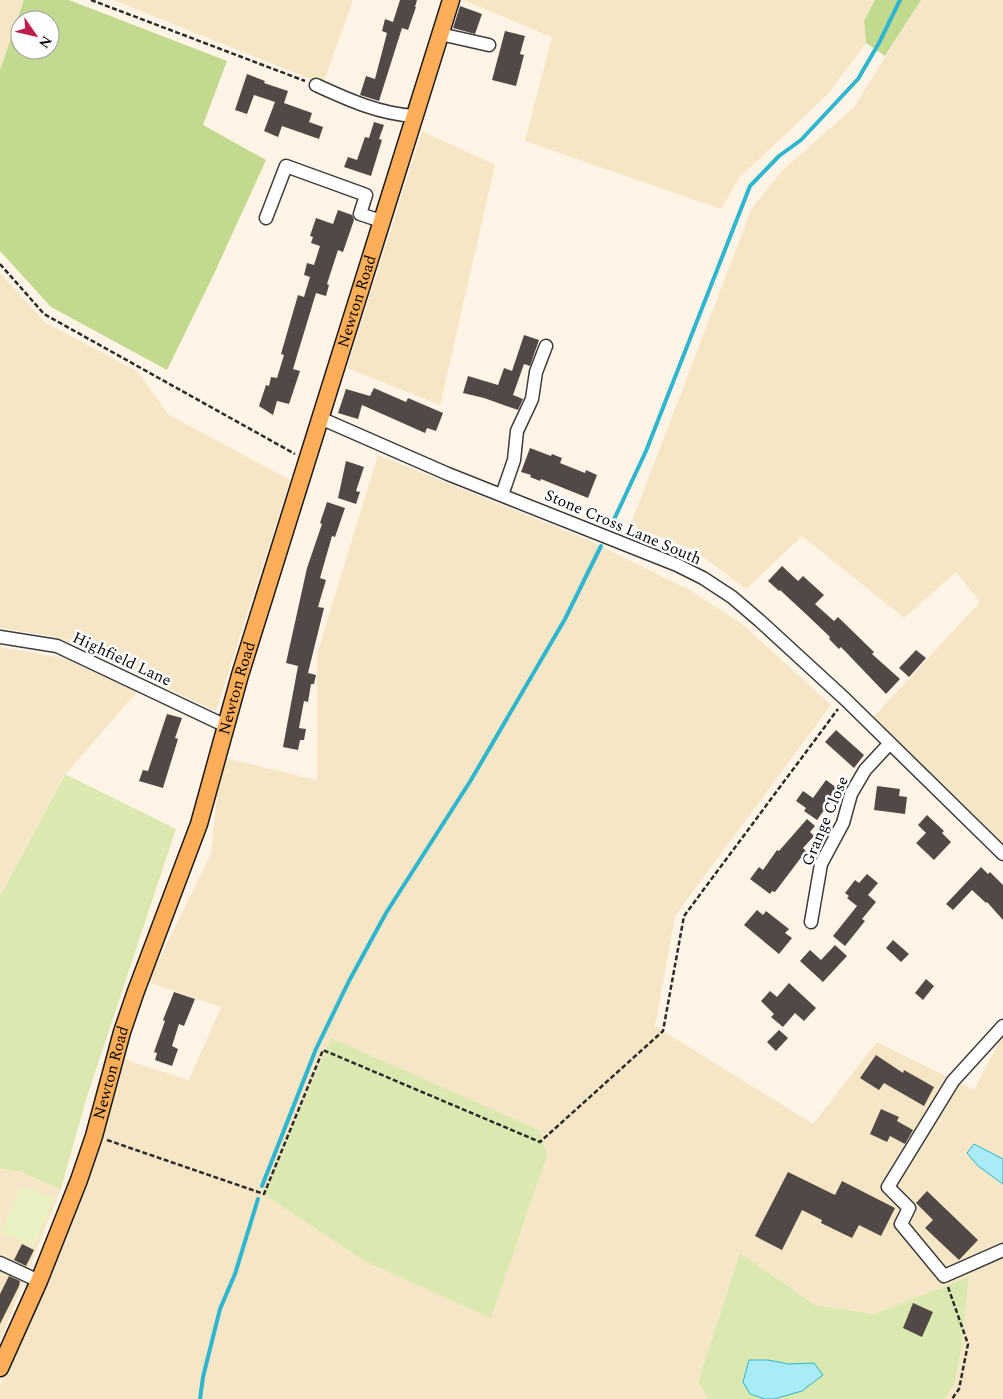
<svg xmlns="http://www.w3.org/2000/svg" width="1003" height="1399" viewBox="0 0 1003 1399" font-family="Spectral,serif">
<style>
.farmland{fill:#f5e6c6}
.green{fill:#dbe9b0}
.forest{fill:#c2da8f;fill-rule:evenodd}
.pitch{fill:#ebf0c2}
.water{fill:#a9ecf8;stroke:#2eb5d0}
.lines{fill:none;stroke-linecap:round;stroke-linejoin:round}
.stream{stroke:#2eb5d0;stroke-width:4}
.building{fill:#524846}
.minor-casing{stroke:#3c3c3c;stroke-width:15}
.major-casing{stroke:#1a1a1a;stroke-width:19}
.path{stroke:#2b2b2b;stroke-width:2.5;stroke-dasharray:5 2.5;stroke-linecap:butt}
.minor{stroke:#fff;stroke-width:12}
.major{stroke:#fdae58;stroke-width:16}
.labels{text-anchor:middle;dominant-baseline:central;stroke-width:5;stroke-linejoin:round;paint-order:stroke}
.street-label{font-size:16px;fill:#090909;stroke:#fff}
</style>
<rect width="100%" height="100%" fill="#fff4e6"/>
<path class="farmland" d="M 0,0 L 24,0 L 0,70 Z
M 113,0 L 353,0 L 323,84 Z
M 463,0 L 875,0 L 864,21 L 866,43 L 828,94 L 740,177 L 721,209 L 525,141 L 552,37 Z
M 921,0 L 1003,0 L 1003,854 L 866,725 L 980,602 L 956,572 L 904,618 L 802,536 L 746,589 L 694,550 L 630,526 L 752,208 L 783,170 L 854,107 Z
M 422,131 L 495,165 L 440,405 L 347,368 Z
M 0,273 L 46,323 L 137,371 L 169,415 L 290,480 L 216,711 L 57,637 L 0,628 Z
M 378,455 L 586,539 L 688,589 L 742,624 L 831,705 L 675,916 L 655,1026 L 813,1124 L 877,1042 L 974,1090 L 1003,1034 L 1003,1399 L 944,1399 L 955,1383 L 962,1345 L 969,1278 L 874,1314 L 815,1305 L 740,1253 L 698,1382 L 709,1399 L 0,1399 L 0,1385 L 75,1209 L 123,1059 L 189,1080 L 221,1007 L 148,982 L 211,854 L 221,757 L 317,780 L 317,654 Z
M 0,647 L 63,658 L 137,692 L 63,777 L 0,897 Z
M 0,1168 L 21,1172 L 61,1189 L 0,1341 Z"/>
<path class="green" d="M 65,774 L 176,829 L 86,1100 L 61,1189 L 21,1172 L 0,1168 L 0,897 Z
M 331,1038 L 539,1130 L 547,1155 L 491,1318 L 365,1261 L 264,1194 Z
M 740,1253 L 815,1305 L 874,1314 L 969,1277 L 962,1345 L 955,1383 L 944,1399 L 709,1399 L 698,1382 Z"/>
<path class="forest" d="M 24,0 L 69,0 L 227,61 L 203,125 L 266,160 L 214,274 L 167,370 L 51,307 L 0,251 L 0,70 ZM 20,20 L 50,20 L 50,50 L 20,50 Z
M 875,0 L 921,0 L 885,56 L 866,43 L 864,21 Z"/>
<path class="pitch" d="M 21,1185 L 54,1199 L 34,1246 L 1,1232 Z"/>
<path class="water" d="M 974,1144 L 1003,1159 L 1003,1184 L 978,1166 L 967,1153 Z
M 749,1360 L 768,1360 L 789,1364 L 814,1363 L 823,1375 L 802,1391 L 774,1399 L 765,1399 L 750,1394 L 743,1382 Z"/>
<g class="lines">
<path class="stream" d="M 611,526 L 646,451 L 750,186 L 779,156 L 801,140 L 858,79 L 879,43 L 900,0
M 262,1186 L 316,1049 L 349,981 L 386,913 L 471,780 L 565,619 L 601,546
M 200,1399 L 203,1377 L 220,1309 L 235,1274 L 258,1199"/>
</g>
<path class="building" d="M 400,0 L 417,0 L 415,7 L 416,7 L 408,30 L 402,28 L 379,101 L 360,95 L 366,76 L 375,79 L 387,33 L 382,31 L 385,19 L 393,22 Z
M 460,6 L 482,14 L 475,34 L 453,28 Z
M 505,31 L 525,36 L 520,54 L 524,55 L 516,86 L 492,80 Z
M 247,74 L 265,81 L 264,83 L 288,91 L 284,103 L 312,113 L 309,122 L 323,127 L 319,139 L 282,126 L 278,137 L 264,131 L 275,102 L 254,95 L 247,114 L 235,110 Z
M 374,122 L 384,125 L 379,139 L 382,140 L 371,176 L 344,167 L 348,157 L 357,160 L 365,137 L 369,138 Z
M 338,210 L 352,215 L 354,220 L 343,252 L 338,250 L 327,284 L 329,285 L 326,296 L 316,293 L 293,369 L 300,371 L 289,404 L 277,401 L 273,415 L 259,406 L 266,385 L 269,386 L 271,377 L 277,378 L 284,355 L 281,354 L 298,295 L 304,297 L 310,277 L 304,275 L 307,263 L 314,265 L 320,246 L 311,243 L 313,237 L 310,236 L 316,218 L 333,224 Z
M 524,335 L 539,340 L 530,366 L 524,364 L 513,395 L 523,399 L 518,410 L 484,398 L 463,393 L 468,376 L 498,385 L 504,368 L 512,371 Z
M 374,388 L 406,402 L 408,398 L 443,413 L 436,431 L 427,428 L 425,433 L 362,405 L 358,419 L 338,413 L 346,389 L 370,396 Z
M 530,448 L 551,456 L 552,454 L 562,458 L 560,463 L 585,473 L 586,470 L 597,475 L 588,498 L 541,479 L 540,481 L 530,477 L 531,475 L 521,472 Z
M 346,461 L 364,467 L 356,491 L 360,492 L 356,504 L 338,498 Z
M 327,502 L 345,508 L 335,537 L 332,536 L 320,578 L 326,580 L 318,607 L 324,608 L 308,673 L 316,675 L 314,684 L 311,684 L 308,702 L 304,701 L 299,728 L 306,729 L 304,740 L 300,740 L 298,750 L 283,747 L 298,666 L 286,663 L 307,568 L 322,524 L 320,523 Z
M 782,566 L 798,581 L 803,576 L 824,595 L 815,604 L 834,621 L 838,617 L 874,652 L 872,654 L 900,679 L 886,694 L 841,647 L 839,649 L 829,639 L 830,637 L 807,615 L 780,590 L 779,591 L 768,581 Z
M 916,650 L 926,658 L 909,677 L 899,668 Z
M 167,714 L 182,718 L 175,738 L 178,739 L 163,788 L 139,781 L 143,770 L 148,771 Z
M 836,730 L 864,755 L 854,768 L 825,742 Z
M 826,780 L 837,788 L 830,798 L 832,799 L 817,820 L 804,811 L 806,808 L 796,801 L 803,791 L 813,798 Z
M 877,786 L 900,789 L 899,796 L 907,797 L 905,814 L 874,810 Z
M 927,815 L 944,831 L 942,833 L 951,842 L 934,860 L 916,843 L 926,833 L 918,825 Z
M 807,819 L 815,826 L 810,832 L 814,836 L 803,848 L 806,851 L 775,892 L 772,891 L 770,894 L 750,879 L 759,867 L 763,870 L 777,850 L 779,851 Z
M 981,867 L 988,874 L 990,872 L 1003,885 L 1003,920 L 987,902 L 986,903 L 972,890 L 953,910 L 946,904 Z
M 867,874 L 878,883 L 868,895 L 876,902 L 862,919 L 865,921 L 845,946 L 833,936 L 857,906 L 847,898 L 849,896 L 845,893 L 855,880 L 859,883 Z
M 757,910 L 763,915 L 766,911 L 789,929 L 785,933 L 792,938 L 779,954 L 744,925 Z
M 893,940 L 909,954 L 901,962 L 886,948 Z
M 835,945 L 847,956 L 823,982 L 800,961 L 810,950 L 821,960 Z
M 926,979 L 934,986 L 923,1000 L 915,993 Z
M 789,983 L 816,1008 L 804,1021 L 795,1013 L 783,1027 L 771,1017 L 774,1014 L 761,1001 L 770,991 L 777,997 Z
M 174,992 L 195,999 L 184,1026 L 179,1024 L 172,1046 L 178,1049 L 172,1066 L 155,1060 L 157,1053 L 154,1052 L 165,1021 L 163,1020 Z
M 779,1030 L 788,1038 L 776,1051 L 767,1042 Z
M 876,1055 L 903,1073 L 904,1070 L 934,1087 L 924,1106 L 884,1083 L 879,1090 L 860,1078 Z
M 881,1109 L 899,1117 L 897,1121 L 913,1130 L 905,1144 L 890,1136 L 887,1142 L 870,1134 Z
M 788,1172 L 835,1195 L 842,1181 L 895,1208 L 881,1236 L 859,1225 L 852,1238 L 821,1223 L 822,1220 L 802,1210 L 782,1250 L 755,1236 Z
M 927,1191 L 978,1240 L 959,1260 L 925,1228 L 933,1220 L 916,1203 Z
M 22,1244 L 34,1250 L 26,1266 L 14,1260 Z
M 9,1276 L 20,1281 L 19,1286 L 0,1324 L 0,1294 Z
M 913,1303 L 933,1312 L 922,1337 L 903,1328 Z"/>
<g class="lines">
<g class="minor-casing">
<path id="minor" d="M 440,34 L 489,45
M 316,85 C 349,100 377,113 414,116
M 266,218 L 286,166 L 366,195 L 360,214 L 381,221
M 320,418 L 448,474 L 677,565 L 703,578 L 732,597 L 760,621 L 845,699 L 1003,854
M 502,495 L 514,460 L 517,431 L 532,399 L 536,372 L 546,346
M 0,637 L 57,646 L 226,726
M 811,922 L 821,864 L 843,823 L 851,794 L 865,770 L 890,743
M 1003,1026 L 953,1081 L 888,1187 L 909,1208 L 901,1224 L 944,1276 L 1003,1250
M 0,1263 L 39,1281"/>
</g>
<g class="major-casing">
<g id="major">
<path id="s1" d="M 0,1368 L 39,1281 L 79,1180 L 94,1136 L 122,1032 L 136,991 L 199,824 L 240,675 L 451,0"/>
</g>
</g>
<path class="path" d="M 91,0 L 305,81
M 0,264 L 44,314 L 295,454
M 107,1140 L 264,1194 L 323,1050 L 540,1142 L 663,1031 L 684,916 L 838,709
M 948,1287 L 968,1344 L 959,1389 L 952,1399"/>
<use href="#minor" class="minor"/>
<use href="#major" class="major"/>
</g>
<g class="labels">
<g class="street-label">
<text stroke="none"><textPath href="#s1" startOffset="1126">Newton Road</textPath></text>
<text transform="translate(623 527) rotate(23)">Stone Cross Lane South</text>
<text transform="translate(122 659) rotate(25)">Highfield Lane</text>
<text stroke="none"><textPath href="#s1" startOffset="721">Newton Road</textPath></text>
<text transform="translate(825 821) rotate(-67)">Grange Close</text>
<text stroke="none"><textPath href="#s1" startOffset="316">Newton Road</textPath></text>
</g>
</g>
<g transform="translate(35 35) rotate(124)"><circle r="24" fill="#ffffff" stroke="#9d9d9d"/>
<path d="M0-4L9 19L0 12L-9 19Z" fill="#bc1f4b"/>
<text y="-8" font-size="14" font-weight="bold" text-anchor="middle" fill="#090909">N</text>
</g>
</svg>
